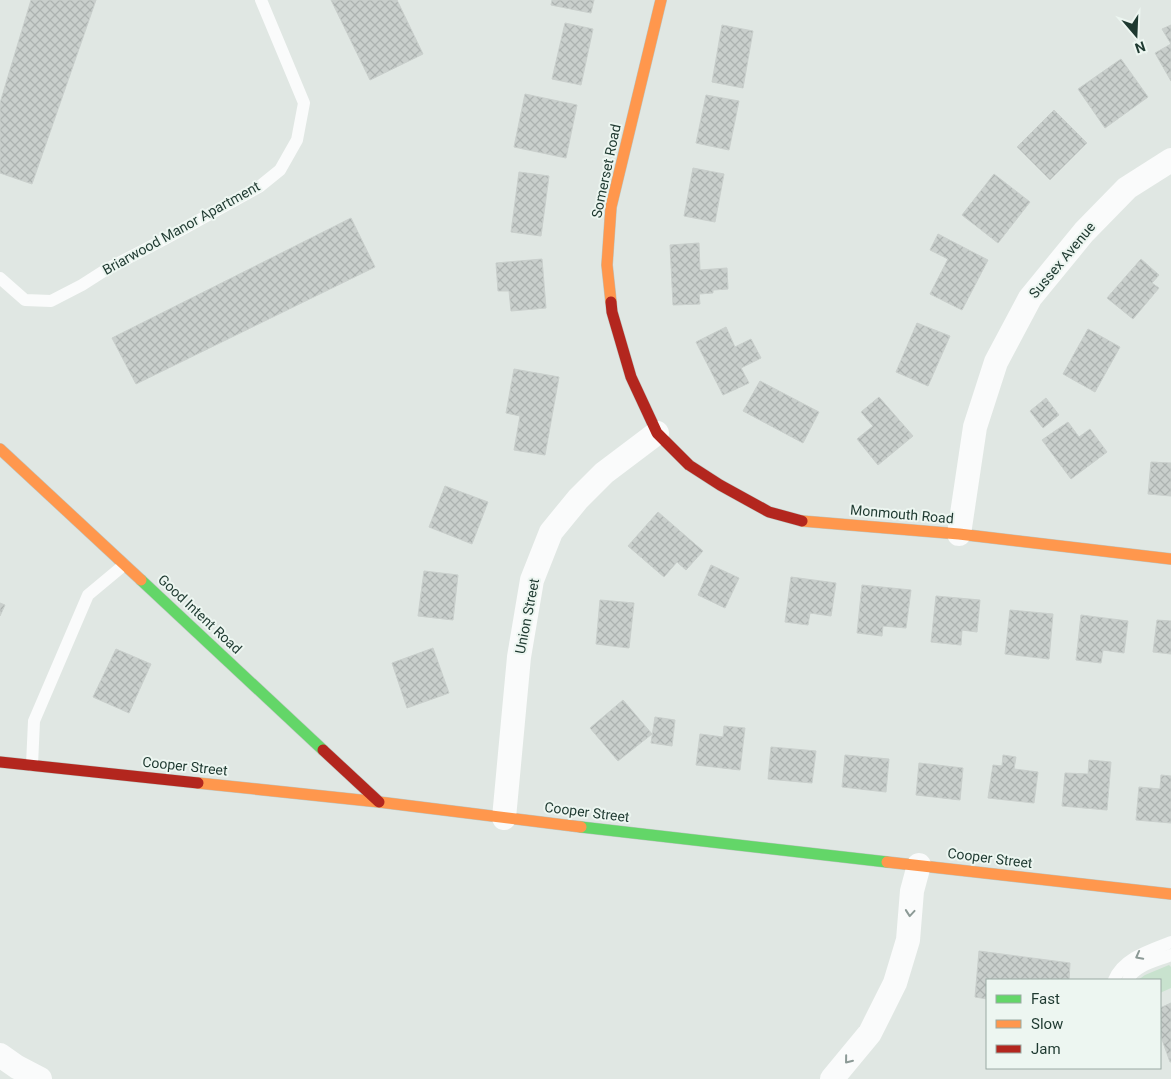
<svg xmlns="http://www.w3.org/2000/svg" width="1171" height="1079" viewBox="0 0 1171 1079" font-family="Roboto,sans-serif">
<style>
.grass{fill:#c8e2ce}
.building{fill:url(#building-cross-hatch);stroke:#c9cfcc}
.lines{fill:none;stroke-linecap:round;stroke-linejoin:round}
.fast-casing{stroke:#bcc6c1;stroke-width:12}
.slow-casing{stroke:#bcc6c1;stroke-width:12}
.jam-casing{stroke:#bcc6c1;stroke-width:12}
.lane{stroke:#fafbfb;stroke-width:12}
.street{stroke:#fafbfb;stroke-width:24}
.fast{stroke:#63d668;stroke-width:11}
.slow{stroke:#ff974d;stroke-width:11}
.jam{stroke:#b3261e;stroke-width:11}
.oneway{stroke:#8c9a96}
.labels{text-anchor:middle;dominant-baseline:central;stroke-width:4;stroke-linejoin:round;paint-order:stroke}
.street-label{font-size:14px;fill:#1e3930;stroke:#edf6f1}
</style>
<defs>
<pattern id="building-cross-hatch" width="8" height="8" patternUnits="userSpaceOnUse" patternTransform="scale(1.25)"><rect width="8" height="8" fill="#c9cfcc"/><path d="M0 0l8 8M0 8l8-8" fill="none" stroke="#acb2b0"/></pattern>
</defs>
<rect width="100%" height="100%" fill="#e0e7e3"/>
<path class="grass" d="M 1169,965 L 1171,967 L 1171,988 L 1160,993 L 1160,980 L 1138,980 L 1145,975 Z"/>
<path class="building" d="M 31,0 L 96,0 L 32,184 L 0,173 L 0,103 Z
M 331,0 L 397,0 L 423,54 L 370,80 Z
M 552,0 L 594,0 L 591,13 L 551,5 Z
M 565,23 L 593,29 L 581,85 L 552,79 Z
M 722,25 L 753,31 L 743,88 L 712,82 Z
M 1171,25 L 1171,44 L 1162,29 Z
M 1171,44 L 1171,81 L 1155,53 Z
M 1121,59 L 1148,97 L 1105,128 L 1078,89 Z
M 525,94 L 577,105 L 566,158 L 514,147 Z
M 706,95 L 739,101 L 729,150 L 696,143 Z
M 1054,110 L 1087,143 L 1050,180 L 1017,147 Z
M 693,168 L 724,174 L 715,222 L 684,216 Z
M 519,172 L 549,176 L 541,236 L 511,232 Z
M 994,174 L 1030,202 L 998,243 L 962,215 Z
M 351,218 L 375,267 L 136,384 L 112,338 Z
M 938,234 L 988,260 L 962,310 L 930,294 L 948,259 L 930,250 Z
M 699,243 L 700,270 L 727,268 L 728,289 L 713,290 L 713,293 L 699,294 L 700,304 L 673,305 L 670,245 Z
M 542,259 L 546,308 L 511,311 L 509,291 L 498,291 L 496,263 Z
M 1141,259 L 1159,275 L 1152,283 L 1159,288 L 1133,319 L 1107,298 Z
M 917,323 L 950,336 L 928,386 L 896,372 Z
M 726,327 L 735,347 L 751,339 L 761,358 L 741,368 L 749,383 L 723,395 L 696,342 Z
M 1088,329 L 1120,347 L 1095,392 L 1063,374 Z
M 514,369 L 559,377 L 545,455 L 514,450 L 520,416 L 506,413 Z
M 760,381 L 819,412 L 803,443 L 743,411 Z
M 879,397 L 913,436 L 878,465 L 857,439 L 873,426 L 861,412 Z
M 1046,398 L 1059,415 L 1043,428 L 1030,411 Z
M 1068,422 L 1079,437 L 1090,429 L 1107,452 L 1071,479 L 1042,440 Z
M 1151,462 L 1171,463 L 1171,496 L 1148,494 Z
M 445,486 L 488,502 L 472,544 L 429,527 Z
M 658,512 L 703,551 L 686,570 L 677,562 L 664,577 L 628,546 Z
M 711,565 L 739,578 L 725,608 L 698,595 Z
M 424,571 L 458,575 L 453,620 L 418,616 Z
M 791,577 L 836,583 L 831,616 L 810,613 L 808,625 L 785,622 Z
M 862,585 L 911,590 L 906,628 L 883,626 L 882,636 L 857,633 Z
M 936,596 L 980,600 L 977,632 L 962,630 L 961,645 L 931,642 Z
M 600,600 L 634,603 L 629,648 L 596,644 Z
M 0,603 L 5,605 L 0,616 Z
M 1010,610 L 1053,614 L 1049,659 L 1005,654 Z
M 1081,615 L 1128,621 L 1124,653 L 1103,650 L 1101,663 L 1076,660 Z
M 1157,620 L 1171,621 L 1171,654 L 1153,652 Z
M 433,648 L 449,693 L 407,708 L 392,663 Z
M 116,649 L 151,664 L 129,713 L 93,697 Z
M 623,700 L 652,734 L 618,761 L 590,728 Z
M 655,717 L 675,720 L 672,746 L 651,743 Z
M 724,726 L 745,728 L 740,770 L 696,765 L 700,734 L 723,737 Z
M 771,747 L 816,751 L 812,783 L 768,779 Z
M 845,755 L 889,759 L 886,792 L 842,787 Z
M 1003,755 L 1016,757 L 1014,769 L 1038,772 L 1034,803 L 988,798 L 993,765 L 1002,766 Z
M 1089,760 L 1111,762 L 1107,810 L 1062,806 L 1065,773 L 1088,774 Z
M 919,763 L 963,768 L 960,800 L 916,795 Z
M 1161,775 L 1171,776 L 1171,823 L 1136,820 L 1139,787 L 1160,789 Z
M 979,951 L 1070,963 L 1069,980 L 987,980 L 987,999 L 975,997 Z
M 1171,1003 L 1171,1062 L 1170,1062 L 1160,1034 L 1160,1008 Z"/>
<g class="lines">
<g class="fast-casing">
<path id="fast" d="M 141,580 L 323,750
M 581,827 L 887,862"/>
</g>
<g class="slow-casing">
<path id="slow" d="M 611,302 L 607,265 L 611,207 L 661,0
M 0,449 L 141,580
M 802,521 L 959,534 L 1171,559
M 198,783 L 379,802 L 581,827
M 887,862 L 1171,894"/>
</g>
<g class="jam-casing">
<path id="jam" d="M 611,302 L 612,312 L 631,377 L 657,433 L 689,465 L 720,485 L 769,512 L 802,521
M 323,750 L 379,802
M 0,762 L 198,783"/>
</g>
<path class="lane" d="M 0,278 L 25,300 L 51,301 L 82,285 L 107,269 L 163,240 L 259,187 L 280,170 L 297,140 L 304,103 L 261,0
M 32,765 L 34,721 L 88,595 L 124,565
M 1114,980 C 1123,958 1151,950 1171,942
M 1128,980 C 1135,965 1157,961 1171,955"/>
<path class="street" d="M 959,534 L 975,427 L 996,362 L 1030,298 L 1084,232 L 1127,188 L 1171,160
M 504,818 L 519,657 L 532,580 L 551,532 L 578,499 L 604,473 L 657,433
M 0,1055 L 17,1067 L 40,1079
M 832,1079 L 870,1033 L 895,983 L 908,940 L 912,891 L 919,865"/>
<use href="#fast" class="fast"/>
<use href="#slow" class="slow"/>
<use href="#jam" class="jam"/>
</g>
<defs><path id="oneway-chevron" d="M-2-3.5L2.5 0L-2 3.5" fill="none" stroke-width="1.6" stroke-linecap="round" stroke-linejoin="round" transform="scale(1.25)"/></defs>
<g class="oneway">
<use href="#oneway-chevron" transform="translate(910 913) rotate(95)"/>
<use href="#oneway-chevron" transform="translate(1139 956) rotate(152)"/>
<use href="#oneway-chevron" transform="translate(848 1060) rotate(129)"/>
</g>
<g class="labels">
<g class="street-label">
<text transform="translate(606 171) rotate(-78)">Somerset Road</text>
<text transform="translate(181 228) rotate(-29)">Briarwood Manor Apartment</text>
<text transform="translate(1062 260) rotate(-50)">Sussex Avenue</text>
<text transform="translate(902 514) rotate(5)">Monmouth Road</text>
<text transform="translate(200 614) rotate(43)">Good Intent Road</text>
<text transform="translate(527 616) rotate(-79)">Union Street</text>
<text transform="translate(185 766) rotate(6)">Cooper Street</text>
<text transform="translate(587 812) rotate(7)">Cooper Street</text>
<text transform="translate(990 858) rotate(7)">Cooper Street</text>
</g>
</g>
<rect x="986" y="979" width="175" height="90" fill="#edf6f1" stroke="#9aaaa4"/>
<rect x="996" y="995" width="25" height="8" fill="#63d668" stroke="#9aaaa4"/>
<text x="1031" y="1004" font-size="15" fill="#1e3930">Fast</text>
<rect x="996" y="1020" width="25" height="8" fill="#ff974d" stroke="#9aaaa4"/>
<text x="1031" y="1029" font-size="15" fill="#1e3930">Slow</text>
<rect x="996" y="1045" width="25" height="8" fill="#b3261e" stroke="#9aaaa4"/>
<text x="1031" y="1054" font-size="15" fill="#1e3930">Jam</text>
<g transform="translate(1136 35) rotate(161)" stroke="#edf6f1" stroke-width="4" paint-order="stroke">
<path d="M0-4L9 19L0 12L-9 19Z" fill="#1e3930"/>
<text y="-8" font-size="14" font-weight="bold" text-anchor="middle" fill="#1e3930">N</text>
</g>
</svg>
